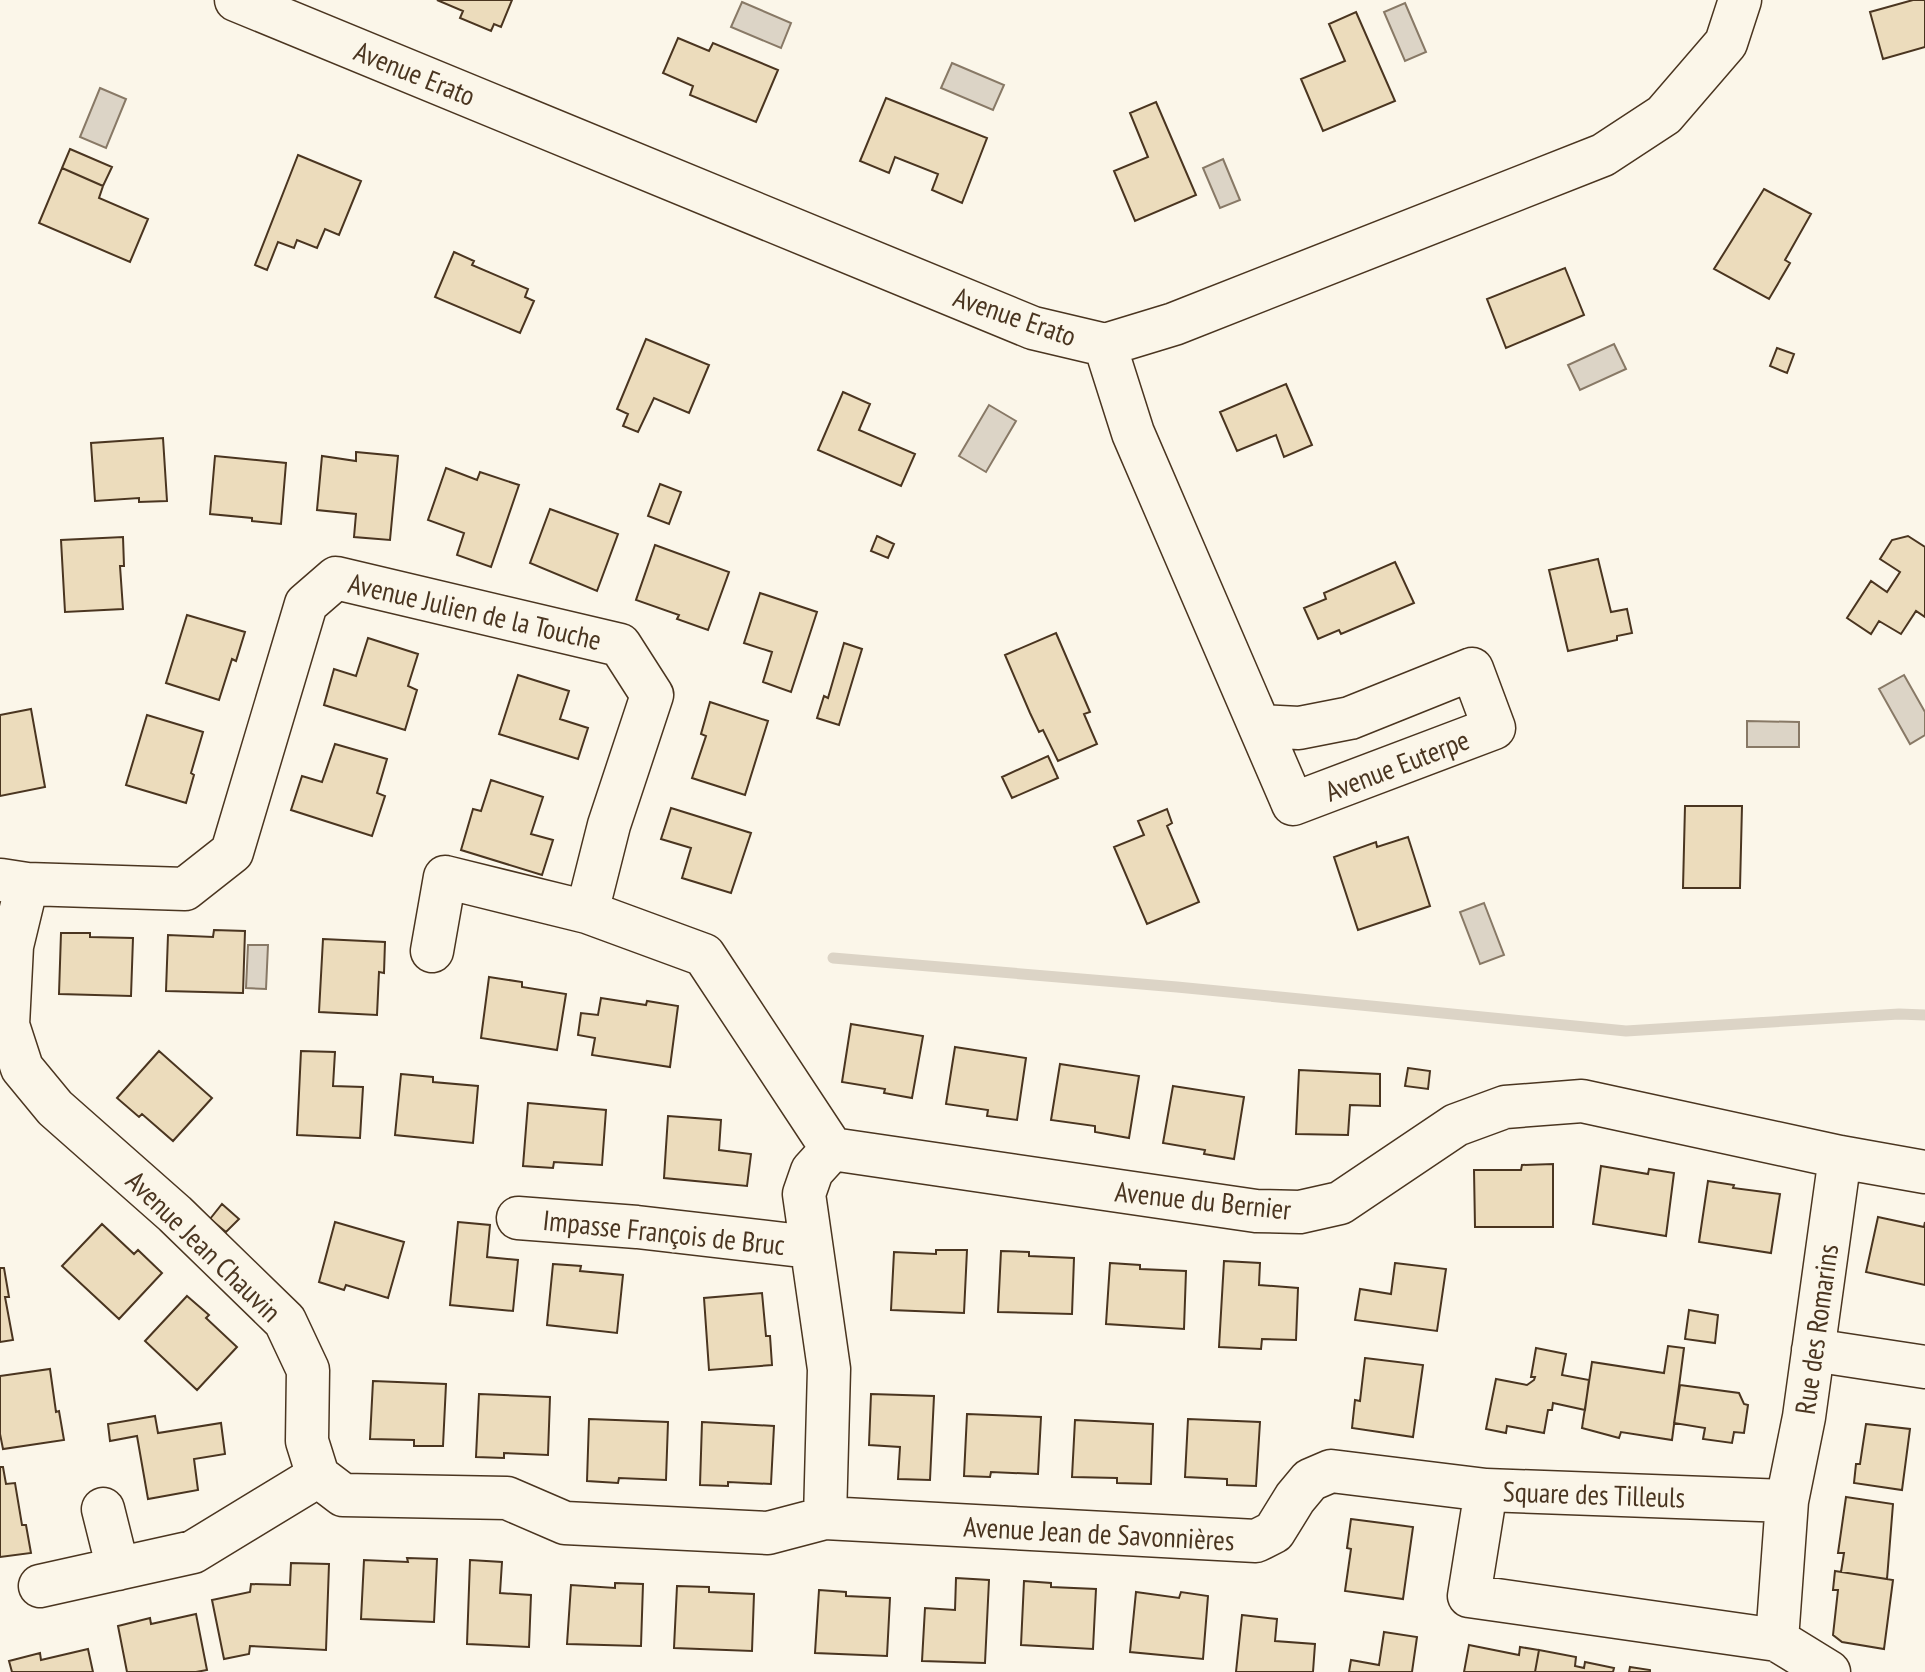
<svg xmlns="http://www.w3.org/2000/svg" width="1925" height="1672" viewBox="0 0 1925 1672" font-family="'PT Sans Narrow',sans-serif">
<style>
.water{fill:#dcd4c6;stroke:#887966;stroke-width:2}
.lines{fill:none;stroke-linecap:round;stroke-linejoin:round}
.stream{stroke:#dcd4c6;stroke-width:11}
.building{fill:#ecdcbc;stroke:#4a3520;stroke-width:2}
.minor-casing{stroke:#4a3520;stroke-width:45}
.minor{stroke:#fbf6e9;stroke-width:42}
.labels{text-anchor:middle;dominant-baseline:central;stroke-width:6;stroke-linejoin:round;paint-order:stroke}
.street-label{font-size:28px;fill:#4a3520;stroke:#fbf6e9}
</style>
<rect width="100%" height="100%" fill="#fbf6e9"/>
<path class="water" d="M 742,2 L 791,23 L 781,48 L 731,27 Z
M 1405,3 L 1426,52 L 1405,61 L 1384,12 Z
M 952,63 L 1004,85 L 993,110 L 941,88 Z
M 100,88 L 126,99 L 106,148 L 80,137 Z
M 1223,159 L 1240,200 L 1220,208 L 1203,168 Z
M 1614,344 L 1626,369 L 1580,390 L 1568,365 Z
M 989,405 L 1016,421 L 986,472 L 959,456 Z
M 1904,675 L 1925,712 L 1925,735 L 1910,744 L 1879,689 Z
M 1747,721 L 1799,722 L 1799,747 L 1747,747 Z
M 1484,903 L 1504,955 L 1480,964 L 1460,912 Z
M 248,945 L 268,945 L 266,989 L 246,988 Z"/>
<g class="lines">
<path class="stream" d="M 833,958 L 1177,987 L 1626,1031 L 1899,1014 L 1925,1015"/>
</g>
<path class="building" d="M 437,0 L 512,0 L 501,27 L 494,24 L 491,31 L 460,18 L 463,11 Z
M 1913,0 L 1925,0 L 1925,47 L 1883,59 L 1870,12 Z
M 1356,12 L 1395,101 L 1323,131 L 1301,79 L 1345,61 L 1329,24 Z
M 678,38 L 709,51 L 713,43 L 778,70 L 756,122 L 690,95 L 693,86 L 663,73 Z
M 886,98 L 987,138 L 962,203 L 932,190 L 938,174 L 895,157 L 889,173 L 860,161 Z
M 1156,102 L 1196,195 L 1135,221 L 1114,171 L 1148,157 L 1130,113 Z
M 70,149 L 112,167 L 103,186 L 62,168 Z
M 298,155 L 361,181 L 339,235 L 325,229 L 317,248 L 297,240 L 294,248 L 278,242 L 267,270 L 255,265 Z
M 62,168 L 103,186 L 99,198 L 148,219 L 130,262 L 39,223 Z
M 1764,189 L 1811,214 L 1785,260 L 1790,263 L 1769,299 L 1714,269 Z
M 454,252 L 474,261 L 472,265 L 528,289 L 525,297 L 534,301 L 520,333 L 435,297 Z
M 1565,268 L 1584,315 L 1506,348 L 1487,299 Z
M 646,339 L 709,365 L 689,413 L 654,398 L 638,432 L 623,426 L 628,414 L 617,409 Z
M 1777,348 L 1794,354 L 1787,373 L 1770,366 Z
M 1286,384 L 1312,445 L 1284,457 L 1276,435 L 1237,451 L 1220,412 Z
M 843,392 L 870,404 L 859,430 L 915,454 L 901,486 L 818,450 Z
M 163,438 L 167,501 L 139,502 L 139,498 L 95,501 L 91,443 Z
M 356,452 L 398,456 L 390,540 L 354,537 L 356,514 L 317,510 L 322,456 L 356,461 Z
M 215,456 L 286,463 L 281,524 L 252,521 L 252,518 L 210,514 Z
M 446,468 L 477,480 L 480,472 L 519,485 L 491,567 L 457,555 L 464,533 L 428,520 Z
M 660,484 L 681,492 L 669,524 L 648,516 Z
M 550,509 L 618,534 L 597,591 L 530,563 Z
M 877,536 L 894,544 L 888,558 L 871,551 Z
M 1908,536 L 1925,547 L 1925,617 L 1916,611 L 1901,634 L 1879,621 L 1871,634 L 1847,618 L 1871,581 L 1887,592 L 1900,572 L 1880,559 L 1892,540 Z
M 123,537 L 124,566 L 120,566 L 123,609 L 65,612 L 61,540 Z
M 655,545 L 729,572 L 708,630 L 677,619 L 679,615 L 636,600 Z
M 1598,559 L 1611,612 L 1627,609 L 1632,633 L 1617,636 L 1617,640 L 1568,651 L 1549,570 Z
M 1395,562 L 1414,603 L 1341,634 L 1339,630 L 1318,639 L 1304,608 L 1326,599 L 1324,593 Z
M 760,593 L 817,612 L 791,692 L 763,682 L 772,652 L 744,643 Z
M 187,615 L 245,632 L 236,661 L 232,659 L 219,700 L 166,683 Z
M 1056,633 L 1090,712 L 1084,714 L 1097,744 L 1058,761 L 1043,730 L 1039,732 L 1030,713 L 1005,655 Z
M 368,638 L 418,654 L 408,686 L 417,690 L 405,730 L 324,705 L 334,669 L 356,676 Z
M 844,643 L 862,649 L 839,725 L 817,718 L 824,696 L 828,698 Z
M 518,675 L 569,691 L 560,719 L 588,728 L 578,759 L 499,734 Z
M 710,702 L 768,721 L 745,795 L 692,778 L 706,736 L 701,734 Z
M 31,709 L 45,787 L 0,796 L 0,715 Z
M 147,715 L 203,732 L 191,773 L 194,775 L 186,803 L 126,785 Z
M 335,744 L 387,759 L 377,793 L 385,796 L 372,836 L 291,810 L 302,776 L 322,782 Z
M 1048,756 L 1058,778 L 1012,798 L 1002,777 Z
M 491,780 L 543,797 L 531,834 L 553,840 L 542,875 L 461,850 L 473,809 L 481,811 Z
M 1685,806 L 1742,806 L 1740,888 L 1683,888 Z
M 671,808 L 751,833 L 731,893 L 682,878 L 691,848 L 661,839 Z
M 1167,809 L 1172,823 L 1167,826 L 1199,902 L 1147,924 L 1114,847 L 1144,835 L 1138,821 Z
M 1408,837 L 1430,906 L 1358,930 L 1334,857 L 1376,842 L 1377,847 Z
M 214,930 L 245,931 L 243,993 L 166,991 L 168,935 L 213,937 Z
M 61,933 L 90,933 L 90,937 L 133,938 L 131,996 L 59,994 Z
M 323,939 L 385,942 L 384,973 L 379,972 L 377,1015 L 319,1012 Z
M 489,977 L 522,982 L 522,987 L 566,994 L 557,1050 L 481,1038 Z
M 601,998 L 646,1005 L 647,1001 L 678,1006 L 670,1067 L 592,1055 L 595,1038 L 578,1035 L 581,1013 L 598,1015 Z
M 851,1024 L 923,1036 L 912,1098 L 884,1093 L 885,1089 L 842,1082 Z
M 955,1047 L 1026,1058 L 1017,1120 L 987,1116 L 988,1110 L 946,1104 Z
M 159,1051 L 212,1098 L 173,1141 L 142,1114 L 139,1117 L 117,1098 Z
M 301,1051 L 335,1052 L 333,1086 L 363,1087 L 360,1138 L 297,1135 Z
M 1060,1064 L 1139,1076 L 1129,1138 L 1095,1132 L 1095,1126 L 1051,1120 Z
M 1408,1068 L 1430,1071 L 1428,1089 L 1405,1086 Z
M 1299,1070 L 1380,1074 L 1380,1106 L 1350,1105 L 1348,1135 L 1296,1134 Z
M 401,1074 L 433,1077 L 433,1082 L 478,1086 L 473,1143 L 395,1135 Z
M 1173,1086 L 1244,1097 L 1234,1159 L 1204,1154 L 1205,1150 L 1163,1143 Z
M 528,1103 L 606,1110 L 602,1165 L 554,1162 L 553,1168 L 523,1166 Z
M 668,1116 L 721,1120 L 719,1150 L 751,1154 L 747,1186 L 664,1178 Z
M 1553,1164 L 1553,1227 L 1475,1227 L 1474,1170 L 1521,1170 L 1522,1165 Z
M 1601,1166 L 1648,1174 L 1649,1169 L 1674,1173 L 1666,1236 L 1593,1224 Z
M 1708,1181 L 1734,1185 L 1733,1188 L 1780,1194 L 1771,1253 L 1699,1242 Z
M 222,1204 L 239,1219 L 226,1232 L 210,1219 Z
M 1878,1217 L 1924,1227 L 1925,1222 L 1925,1285 L 1866,1272 Z
M 335,1222 L 404,1242 L 388,1298 L 346,1285 L 344,1290 L 319,1282 Z
M 458,1222 L 490,1225 L 487,1257 L 518,1260 L 513,1311 L 450,1305 Z
M 102,1224 L 134,1254 L 138,1250 L 162,1273 L 119,1319 L 62,1266 Z
M 936,1250 L 967,1250 L 964,1313 L 891,1310 L 894,1252 L 936,1254 Z
M 1001,1251 L 1029,1252 L 1029,1256 L 1074,1258 L 1072,1314 L 998,1312 Z
M 1224,1261 L 1260,1263 L 1259,1285 L 1298,1288 L 1296,1340 L 1262,1339 L 1261,1349 L 1219,1347 Z
M 1110,1263 L 1140,1265 L 1140,1269 L 1186,1271 L 1184,1329 L 1106,1324 Z
M 1395,1263 L 1446,1269 L 1437,1331 L 1355,1320 L 1360,1289 L 1391,1294 Z
M 553,1264 L 581,1266 L 580,1271 L 623,1275 L 617,1333 L 547,1325 Z
M 0,1268 L 4,1268 L 9,1297 L 5,1297 L 13,1340 L 0,1342 Z
M 762,1293 L 766,1336 L 770,1336 L 772,1365 L 709,1370 L 704,1298 Z
M 187,1296 L 209,1315 L 206,1318 L 237,1347 L 197,1390 L 145,1341 Z
M 1689,1310 L 1718,1315 L 1715,1343 L 1685,1339 Z
M 1668,1346 L 1684,1348 L 1672,1440 L 1621,1432 L 1619,1438 L 1582,1428 L 1592,1362 L 1664,1373 Z
M 1536,1348 L 1566,1354 L 1562,1375 L 1589,1380 L 1585,1410 L 1553,1403 L 1552,1410 L 1548,1410 L 1544,1433 L 1507,1426 L 1506,1433 L 1486,1429 L 1496,1379 L 1527,1385 L 1534,1380 L 1535,1377 L 1531,1377 Z
M 1365,1358 L 1423,1365 L 1413,1437 L 1352,1428 L 1355,1400 L 1360,1401 Z
M 50,1369 L 56,1412 L 59,1411 L 64,1440 L 3,1449 L 0,1434 L 0,1376 Z
M 373,1381 L 446,1384 L 443,1446 L 414,1446 L 414,1440 L 370,1439 Z
M 1680,1385 L 1739,1393 L 1744,1404 L 1748,1405 L 1744,1433 L 1734,1432 L 1732,1443 L 1703,1439 L 1705,1428 L 1674,1423 Z
M 479,1394 L 550,1397 L 548,1455 L 504,1453 L 504,1458 L 476,1457 Z
M 871,1394 L 934,1396 L 930,1480 L 898,1479 L 900,1447 L 869,1445 Z
M 967,1414 L 1041,1417 L 1038,1474 L 991,1472 L 990,1477 L 964,1476 Z
M 155,1416 L 158,1433 L 221,1423 L 225,1454 L 194,1459 L 198,1490 L 148,1499 L 137,1436 L 110,1441 L 108,1424 Z
M 589,1419 L 668,1422 L 666,1480 L 619,1478 L 618,1483 L 587,1481 Z
M 1188,1419 L 1260,1422 L 1256,1486 L 1227,1485 L 1227,1479 L 1185,1477 Z
M 1075,1420 L 1153,1424 L 1151,1484 L 1117,1483 L 1117,1478 L 1072,1477 Z
M 702,1422 L 774,1426 L 771,1484 L 728,1482 L 728,1486 L 700,1485 Z
M 1866,1424 L 1910,1429 L 1902,1490 L 1854,1483 L 1856,1464 L 1860,1464 Z
M 0,1467 L 3,1467 L 6,1484 L 15,1483 L 22,1525 L 26,1525 L 31,1553 L 0,1557 Z
M 1846,1497 L 1893,1504 L 1887,1579 L 1841,1572 L 1844,1553 L 1838,1553 Z
M 1351,1519 L 1413,1527 L 1403,1599 L 1345,1591 L 1351,1549 L 1347,1548 Z
M 407,1558 L 437,1559 L 434,1622 L 361,1619 L 364,1560 L 408,1562 Z
M 470,1560 L 502,1562 L 500,1593 L 531,1595 L 529,1647 L 467,1644 Z
M 291,1563 L 329,1564 L 326,1650 L 250,1646 L 249,1654 L 224,1659 L 212,1600 L 250,1592 L 251,1584 L 290,1585 Z
M 1835,1571 L 1893,1580 L 1884,1649 L 1842,1642 L 1833,1635 L 1838,1590 L 1833,1590 Z
M 956,1578 L 989,1580 L 985,1663 L 922,1661 L 925,1608 L 955,1610 Z
M 1024,1581 L 1051,1583 L 1051,1587 L 1096,1589 L 1093,1649 L 1021,1645 Z
M 615,1583 L 643,1584 L 641,1646 L 567,1644 L 571,1585 L 615,1588 Z
M 677,1586 L 709,1587 L 709,1592 L 754,1594 L 752,1651 L 674,1648 Z
M 819,1590 L 846,1592 L 846,1596 L 890,1598 L 887,1656 L 815,1653 Z
M 1136,1592 L 1179,1598 L 1181,1592 L 1208,1596 L 1203,1659 L 1130,1652 Z
M 196,1614 L 207,1670 L 196,1672 L 127,1672 L 118,1626 L 150,1618 L 151,1624 Z
M 1242,1615 L 1277,1619 L 1275,1641 L 1315,1644 L 1313,1672 L 1236,1672 Z
M 1384,1632 L 1417,1637 L 1412,1672 L 1349,1672 L 1351,1660 L 1379,1665 Z
M 1469,1645 L 1519,1655 L 1520,1647 L 1539,1650 L 1535,1672 L 1464,1672 Z
M 88,1649 L 93,1672 L 12,1672 L 9,1661 L 40,1653 L 41,1660 Z
M 1539,1650 L 1576,1657 L 1575,1666 L 1584,1668 L 1585,1662 L 1614,1668 L 1613,1672 L 1535,1672 Z
M 1630,1667 L 1650,1670 L 1650,1672 L 1629,1672 Z"/>
<g class="lines">
<g class="minor-casing">
<path id="minor" d="M 236,0 L 1033,328 L 1105,345 L 1174,324 L 1603,155 L 1664,115 L 1726,43 L 1740,0
M 1105,345 L 1133,433 L 1293,804 L 1494,728 L 1472,669 L 1350,718 L 1299,728 L 1260,726
M 1,880 L 27,884 L 185,889 L 232,852 L 306,604 L 336,578 L 620,645 L 652,695 L 609,825 L 587,912 L 704,955 L 832,1149 L 812,1171 L 804,1194 L 829,1369 L 825,1518
M 27,884 L 12,946 L 8,1025 L 22,1068 L 55,1108 L 175,1214 L 285,1321 L 308,1370 L 307,1441 L 318,1476 L 343,1495 L 507,1498 L 565,1523 L 768,1533 L 825,1518 L 1256,1541 L 1274,1532 L 1295,1498 L 1310,1480 L 1331,1471 L 1486,1490
M 432,951 L 445,877 L 587,912
M 832,1149 L 1256,1211 L 1300,1212 L 1340,1203 L 1456,1125 L 1505,1107 L 1582,1101 L 1840,1157 L 1925,1172
M 518,1218 L 637,1227 L 810,1247
M 1813,1350 L 1925,1367
M 1787,1501 L 1804,1417 L 1840,1157
M 103,1509 L 118,1569
M 40,1586 L 193,1552 L 318,1476
M 1777,1640 L 1787,1501 L 1486,1490 L 1469,1596 L 1777,1640 L 1829,1672"/>
</g>
<use href="#minor" class="minor"/>
</g>
<g class="labels">
<g class="street-label">
<text transform="translate(415 73) rotate(22)">Avenue Erato</text>
<text transform="translate(1015 316) rotate(19)">Avenue Erato</text>
<text transform="translate(475 611) rotate(13)">Avenue Julien de la Touche</text>
<text transform="translate(1397 765) rotate(-21)">Avenue Euterpe</text>
<text transform="translate(1203 1200) rotate(6)">Avenue du Bernier</text>
<text transform="translate(664 1232) rotate(6)">Impasse François de Bruc</text>
<text transform="translate(204 1246) rotate(44)">Avenue Jean Chauvin</text>
<text transform="translate(1816 1329) rotate(-82)">Rue des Romarins</text>
<text transform="translate(1594 1494) rotate(2)">Square des Tilleuls</text>
<text transform="translate(1099 1533) rotate(3)">Avenue Jean de Savonnières</text>
</g>
</g>
</svg>
